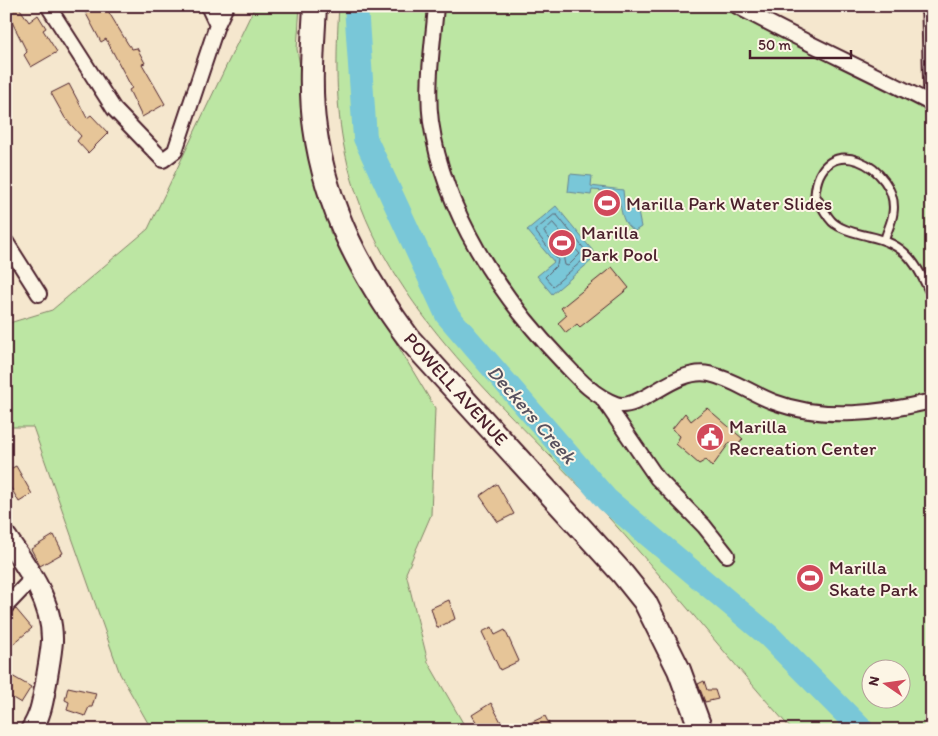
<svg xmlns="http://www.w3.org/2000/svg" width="938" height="736" viewBox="0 0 938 736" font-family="Itim,sans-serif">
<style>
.green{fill:#bce6a3;stroke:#838267;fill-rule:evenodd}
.water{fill:#79c7d8;stroke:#668493}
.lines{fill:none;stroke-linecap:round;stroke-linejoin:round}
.shore{stroke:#5d6270;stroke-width:1}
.river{stroke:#79c7d8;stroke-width:24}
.building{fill:#e6c598;stroke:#4a1f2b}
.lane-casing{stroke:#4a1f2b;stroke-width:11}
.street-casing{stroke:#4a1f2b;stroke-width:18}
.secondary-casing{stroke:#4a1f2b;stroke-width:24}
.primary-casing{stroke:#4a1f2b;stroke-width:26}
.lane{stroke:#fcf5e5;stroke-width:7}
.street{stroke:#fcf5e5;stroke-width:14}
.secondary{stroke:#fcf5e5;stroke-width:20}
.primary{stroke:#fcf5e5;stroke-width:22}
.labels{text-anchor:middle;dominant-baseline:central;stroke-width:4;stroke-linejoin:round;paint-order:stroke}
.poi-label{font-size:19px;fill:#4a1f2b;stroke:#fcf5e5;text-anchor:start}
.street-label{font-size:19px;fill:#4a1f2b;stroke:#fcf5e5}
.water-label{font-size:20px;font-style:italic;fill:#58515f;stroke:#fcf5e5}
</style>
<rect width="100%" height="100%" fill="#f5e7ce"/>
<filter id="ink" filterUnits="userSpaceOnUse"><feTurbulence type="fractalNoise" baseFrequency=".02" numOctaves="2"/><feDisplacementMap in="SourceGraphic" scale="10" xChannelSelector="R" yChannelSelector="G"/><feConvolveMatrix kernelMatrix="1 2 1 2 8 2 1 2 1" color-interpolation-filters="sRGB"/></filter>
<g filter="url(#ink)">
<path class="green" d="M 255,6 L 300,6 L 297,49 L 330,232 L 435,408 L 431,515 L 406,573 L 428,662 L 467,730 L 152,730 L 120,674 L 33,427 L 6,427 L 6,324 L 52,310 L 148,229 Z
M 339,6 L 737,6 L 932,104 L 932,730 L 792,730 C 727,657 666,580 600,508 C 502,402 376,301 345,152 C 335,105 336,54 339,6 ZM 870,668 L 900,668 L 900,698 L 870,698 Z"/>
<path class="water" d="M 570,174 L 592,176 L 591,186 L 623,190 L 625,210 L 632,206 L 637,207 L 641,227 L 635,231 C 620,224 622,208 618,195 L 615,194 L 617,201 L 604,208 L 599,204 L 599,198 L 604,191 L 592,190 L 591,195 L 568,192 Z
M 556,206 L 597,256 L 552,294 L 537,276 L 554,262 L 527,230 Z"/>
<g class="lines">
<path class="shore" d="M 554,215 L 557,215 L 589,255 L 553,286 L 545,277 L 557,265 L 558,260 L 535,231 Z
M 553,223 L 580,254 L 568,266 L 565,265 L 563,255 L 544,232 Z"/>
<path class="river" d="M 356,6 L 365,138 L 447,315 L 607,500 L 769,636 L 862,730"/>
</g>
<path class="building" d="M 6,6 L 18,6 L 29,22 L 38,15 L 46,28 L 43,30 L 57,52 L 31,67 L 24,55 L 27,52 L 11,20 L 6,24 Z
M 82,6 L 105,6 L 128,44 L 132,49 L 137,48 L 145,63 L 142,64 L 165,104 L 142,117 L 129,90 L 132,88 L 106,39 L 101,42 Z
M 69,84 L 87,118 L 91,115 L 108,133 L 88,153 L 77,141 L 81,136 L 65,118 L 51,93 Z
M 612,267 L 629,288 L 580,327 L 577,324 L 566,333 L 558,323 L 567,315 L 561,308 Z
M 707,408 L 743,439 L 736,447 L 730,442 L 712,467 L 706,460 L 699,464 L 676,444 L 680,436 L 672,429 L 685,413 L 691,421 Z
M 16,466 L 32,494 L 19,502 L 11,488 L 6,490 L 6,471 Z
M 497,484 L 514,514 L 498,522 L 480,496 Z
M 54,535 L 63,553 L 40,566 L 31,549 Z
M 449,600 L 455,619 L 437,628 L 431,608 Z
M 16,609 L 32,628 L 6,650 L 6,616 Z
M 492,627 L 495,635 L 505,630 L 519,661 L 500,670 L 482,632 Z
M 12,676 L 31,687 L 21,703 L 6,694 L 6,685 Z
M 704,681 L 707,690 L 715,690 L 718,699 L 705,702 L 698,684 Z
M 68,687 L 96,693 L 92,707 L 89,707 L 85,716 L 67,710 L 69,702 L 65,700 Z
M 491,703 L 502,724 L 481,730 L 472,715 Z
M 545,716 L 552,730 L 515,730 Z"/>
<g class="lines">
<g class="lane-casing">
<path id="lane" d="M 924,6 L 926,15 L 928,101
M 885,239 C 887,231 892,222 893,213 C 900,167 820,126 815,195 C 821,204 827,219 835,224 C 844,231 857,233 868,236 C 907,244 916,263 932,297"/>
</g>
<g class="street-casing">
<path id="street" d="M 48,6 L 114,109 L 163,160 L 175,151 L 217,25 L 226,6
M 208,6 L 217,25
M 436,6 C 433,44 426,84 431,122 C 444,212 499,295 561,360 C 577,377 593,396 616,404 C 640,412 675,367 709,374 C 733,379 752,394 774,402 C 824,421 882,413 932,401
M 737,6 C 801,41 867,70 932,104
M 6,242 L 39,294
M 603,399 L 657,478 L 704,526 L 727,555
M 6,606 L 27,584 L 31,572"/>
</g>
<g class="secondary-casing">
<path id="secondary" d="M 6,537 C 27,567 53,602 52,641 C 51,655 48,669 46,683 C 43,699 41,716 31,730"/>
</g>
<g class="primary-casing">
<path id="primary" d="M 315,6 C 313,46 309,88 315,128 C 326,209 362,276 410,340 L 621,572 L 645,602 L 679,670 L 701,730"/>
</g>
<use href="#lane" class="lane"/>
<use href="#street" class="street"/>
<use href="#secondary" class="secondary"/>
<use href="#primary" class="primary"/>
</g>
</g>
<defs>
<g id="stadium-disc" transform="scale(1.4375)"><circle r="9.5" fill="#d1495b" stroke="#fcf5e5"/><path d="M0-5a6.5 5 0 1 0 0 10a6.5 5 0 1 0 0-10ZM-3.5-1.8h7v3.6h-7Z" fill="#fff"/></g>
<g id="civic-disc" transform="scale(1.4375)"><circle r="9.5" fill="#d1495b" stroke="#fcf5e5"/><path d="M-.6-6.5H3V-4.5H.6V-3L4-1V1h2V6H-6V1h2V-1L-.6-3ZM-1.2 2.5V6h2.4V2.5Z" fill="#fff"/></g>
</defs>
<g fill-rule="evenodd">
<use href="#stadium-disc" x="607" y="203"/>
<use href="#stadium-disc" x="562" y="243"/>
<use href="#civic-disc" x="710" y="437"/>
<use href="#stadium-disc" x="810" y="578"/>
</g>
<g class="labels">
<g class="poi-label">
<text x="626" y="203">Marilla Park Water Slides</text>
<text x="581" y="232">Marilla<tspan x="581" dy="22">Park Pool</tspan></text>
<text x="729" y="426">Marilla<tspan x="729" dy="22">Recreation Center</tspan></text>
<text x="829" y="567">Marilla<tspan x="829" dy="22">Skate Park</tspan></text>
</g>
<g class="street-label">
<text transform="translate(456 389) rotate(48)">POWELL AVENUE</text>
</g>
<g class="water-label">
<text transform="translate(532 414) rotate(49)">Deckers Creek</text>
</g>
</g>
<rect width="938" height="736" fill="none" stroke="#fcf5e5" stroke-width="25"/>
<rect x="12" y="12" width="913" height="711" fill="none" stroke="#4a1f2b" stroke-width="2" filter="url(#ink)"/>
<g transform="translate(886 684) rotate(283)"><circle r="24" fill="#fcf5e5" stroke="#b59f9b"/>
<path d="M0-4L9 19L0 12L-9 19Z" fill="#d1495b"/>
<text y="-8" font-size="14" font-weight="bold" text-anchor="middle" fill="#4a1f2b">N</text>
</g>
<path d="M750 50v8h101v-8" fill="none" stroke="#4a1f2b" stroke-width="2.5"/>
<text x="758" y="50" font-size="15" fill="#4a1f2b" stroke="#fcf5e5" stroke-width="4" paint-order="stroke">50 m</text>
</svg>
